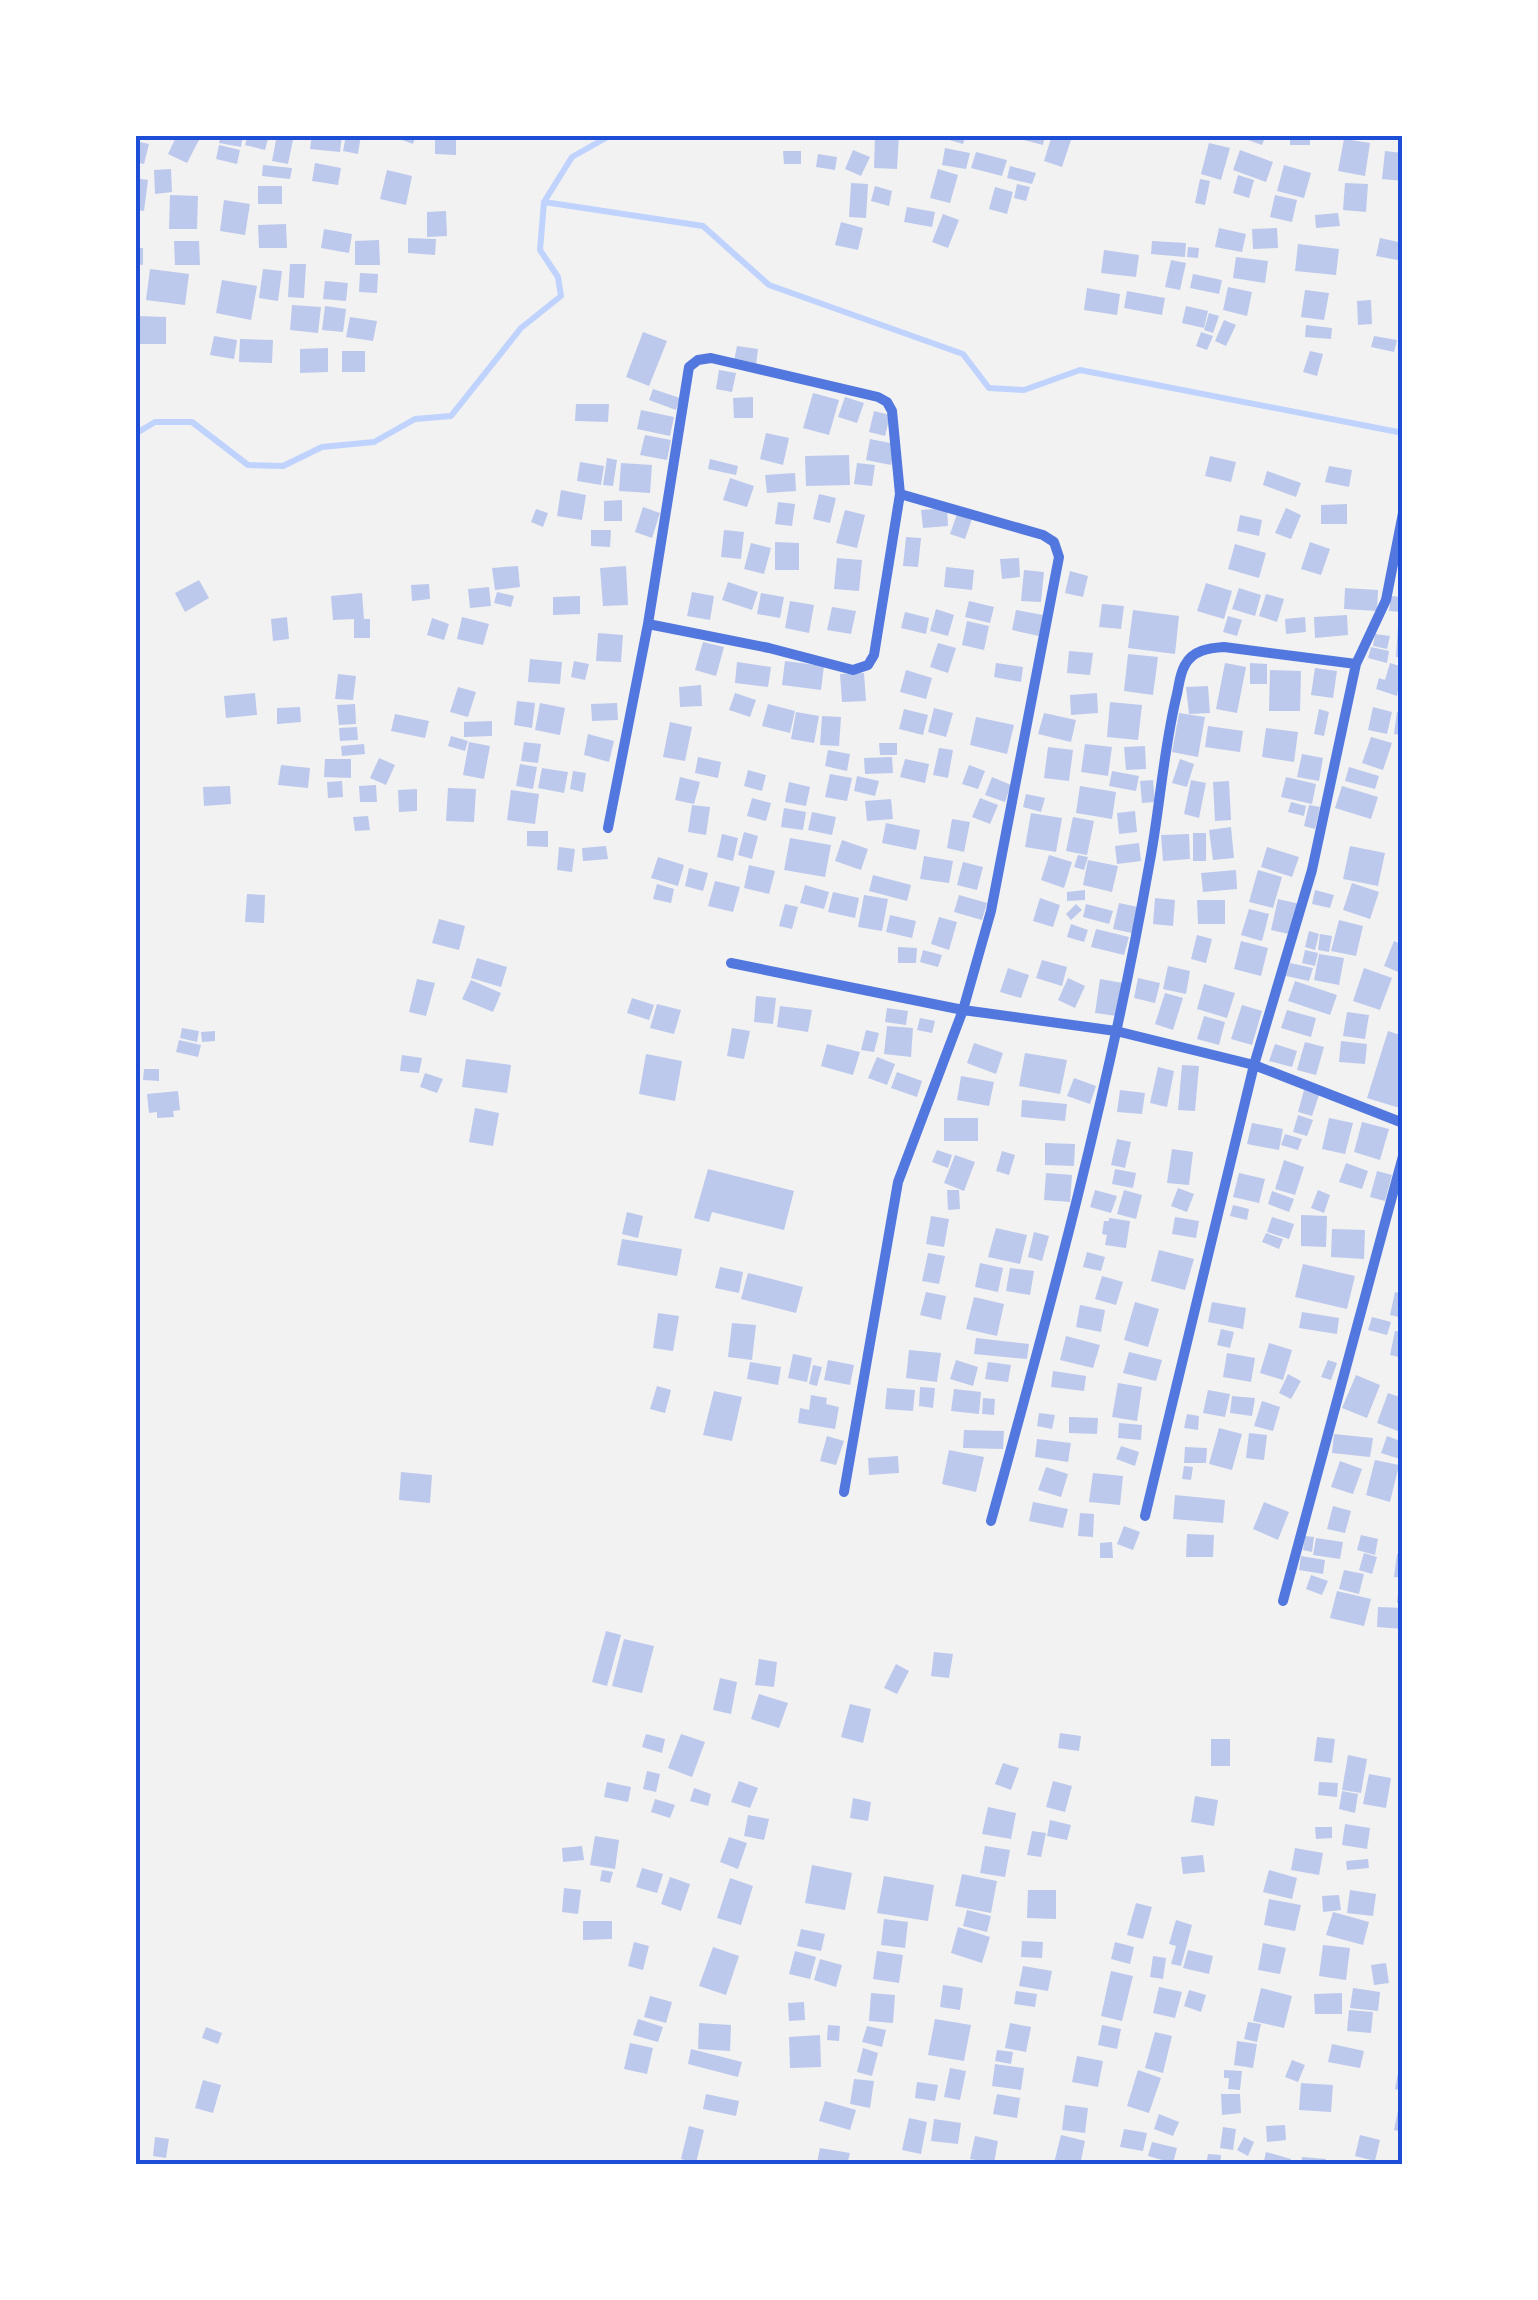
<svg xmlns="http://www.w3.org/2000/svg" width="1538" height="2300" viewBox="0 0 1538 2300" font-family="Montserrat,sans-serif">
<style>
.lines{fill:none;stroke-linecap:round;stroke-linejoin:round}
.stream{stroke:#bfd3fe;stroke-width:6}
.building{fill:#bdc9ec}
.minor{stroke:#5277de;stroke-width:10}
.neatline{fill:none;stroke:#1d4ed8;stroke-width:4}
</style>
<rect width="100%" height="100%" fill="#f2f2f2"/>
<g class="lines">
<path class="stream" d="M 544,202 L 703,226 L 769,285 L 963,354 L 989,388 L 1024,390 L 1080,370 L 1403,433
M 135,434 L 155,422 L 192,422 L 248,465 L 283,466 L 322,447 L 374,442 L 415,419 L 451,416 L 521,328 L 561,296 L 558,277 L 540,250 L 544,202 L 572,157 L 611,135"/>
</g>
<path class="building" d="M 177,135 L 199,140 L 187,163 L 168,154 Z
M 221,135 L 243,135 L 241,147 L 219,143 Z
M 248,135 L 269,135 L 265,150 L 245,145 Z
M 277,135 L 294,135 L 288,164 L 272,161 Z
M 312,135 L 342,135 L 340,152 L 310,149 Z
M 346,135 L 361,135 L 358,154 L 343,151 Z
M 389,135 L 416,135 L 413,144 Z
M 435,135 L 456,135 L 456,155 L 435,154 Z
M 875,135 L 899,135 L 897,169 L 874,168 Z
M 947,135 L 966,135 L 963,144 L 946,139 Z
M 1021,135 L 1045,135 L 1043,145 L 1020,139 Z
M 1052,135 L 1071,140 L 1062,167 L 1044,161 Z
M 1234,135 L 1266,135 L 1262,145 Z
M 1290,135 L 1310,135 L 1310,145 L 1290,145 Z
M 1344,139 L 1370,143 L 1365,176 L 1338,171 Z
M 135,141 L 149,144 L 144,164 L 135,162 Z
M 1209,143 L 1230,148 L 1221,180 L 1201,174 Z
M 219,145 L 240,150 L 237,164 L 216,159 Z
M 945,148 L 970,153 L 966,169 L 942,165 Z
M 853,150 L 870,157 L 861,176 L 845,169 Z
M 1240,150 L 1273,162 L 1266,182 L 1233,170 Z
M 783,151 L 801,151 L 801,164 L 784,164 Z
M 1385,151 L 1403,153 L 1403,181 L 1382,179 Z
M 976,152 L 1007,160 L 1002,176 L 971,168 Z
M 818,154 L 837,157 L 835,170 L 816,167 Z
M 315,163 L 341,168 L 338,185 L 312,181 Z
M 263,165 L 292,168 L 290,179 L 262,176 Z
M 1284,165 L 1311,173 L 1304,198 L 1277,191 Z
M 1010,166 L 1036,173 L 1032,184 L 1007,178 Z
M 171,169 L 172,192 L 155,194 L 154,170 Z
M 938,169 L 958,175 L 950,203 L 930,198 Z
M 387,170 L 412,176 L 406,205 L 380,199 Z
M 1238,175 L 1254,180 L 1249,198 L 1233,193 Z
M 135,178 L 148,180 L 144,211 L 135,210 Z
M 1200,179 L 1210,181 L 1205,205 L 1195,203 Z
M 851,183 L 868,184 L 866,218 L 849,217 Z
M 1345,183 L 1368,184 L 1366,212 L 1343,210 Z
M 1017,184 L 1030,187 L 1026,201 L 1014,198 Z
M 258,186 L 282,186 L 282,204 L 258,204 Z
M 875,186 L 892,191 L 889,206 L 871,201 Z
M 995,187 L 1013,192 L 1007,214 L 989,209 Z
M 170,195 L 198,196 L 197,229 L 169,229 Z
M 1275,195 L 1297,200 L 1292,222 L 1270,217 Z
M 224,200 L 250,204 L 245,235 L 220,231 Z
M 907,207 L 935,212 L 932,227 L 904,222 Z
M 446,211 L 447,236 L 427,237 L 427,212 Z
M 1338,213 L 1340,226 L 1316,228 L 1315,215 Z
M 943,214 L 959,220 L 948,248 L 932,242 Z
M 841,222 L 863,228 L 858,250 L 835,245 Z
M 286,224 L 287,248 L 259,248 L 258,225 Z
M 1219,228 L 1246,234 L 1242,252 L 1215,247 Z
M 1277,228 L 1278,248 L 1253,249 L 1252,229 Z
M 324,229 L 352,234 L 349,253 L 321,248 Z
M 408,238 L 436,239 L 435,255 L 408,253 Z
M 1380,238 L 1403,243 L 1403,261 L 1376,256 Z
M 379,240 L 380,265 L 355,265 L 355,241 Z
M 174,241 L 199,241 L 200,265 L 175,265 Z
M 1152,241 L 1186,243 L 1185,257 L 1151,254 Z
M 1298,244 L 1339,249 L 1336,275 L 1295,271 Z
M 1188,247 L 1199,248 L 1198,258 L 1187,257 Z
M 135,248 L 143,248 L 143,265 L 135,264 Z
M 1104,250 L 1139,255 L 1136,277 L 1101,273 Z
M 1236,257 L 1268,261 L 1265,283 L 1233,278 Z
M 1171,260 L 1186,263 L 1180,290 L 1165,287 Z
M 290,264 L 306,264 L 304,298 L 288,297 Z
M 150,269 L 189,274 L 185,305 L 146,300 Z
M 263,269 L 282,271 L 278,301 L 259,298 Z
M 360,273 L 378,274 L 377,293 L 359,292 Z
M 1193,274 L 1222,280 L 1219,294 L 1190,288 Z
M 222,280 L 257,286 L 251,320 L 216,313 Z
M 325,281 L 348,283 L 346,301 L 323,299 Z
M 1228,287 L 1252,292 L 1247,316 L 1223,310 Z
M 1087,288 L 1120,294 L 1117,315 L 1084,310 Z
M 1305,290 L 1329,293 L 1324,320 L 1301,317 Z
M 1127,291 L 1165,298 L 1162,315 L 1124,308 Z
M 1371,300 L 1372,324 L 1358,325 L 1357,301 Z
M 292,305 L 321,307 L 318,333 L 290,330 Z
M 325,306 L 346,309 L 343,332 L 322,330 Z
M 1186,306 L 1208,311 L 1204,328 L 1182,323 Z
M 1209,313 L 1219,316 L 1213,333 L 1204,330 Z
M 138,316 L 166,317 L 166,344 L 138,344 Z
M 350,317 L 377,321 L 373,341 L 346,337 Z
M 1224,320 L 1236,325 L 1226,346 L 1215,341 Z
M 1306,325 L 1332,328 L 1331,339 L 1305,337 Z
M 643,332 L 667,341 L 649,386 L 626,377 Z
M 1201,332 L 1213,336 L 1207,350 L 1196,346 Z
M 214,336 L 237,340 L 234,359 L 210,355 Z
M 1374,336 L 1397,340 L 1394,352 L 1371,347 Z
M 240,339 L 273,340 L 272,363 L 239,362 Z
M 737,346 L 758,349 L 756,365 L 734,361 Z
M 328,348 L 328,372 L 300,373 L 300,349 Z
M 342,351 L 365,351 L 365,372 L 342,372 Z
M 1310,351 L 1323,354 L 1317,376 L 1303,372 Z
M 719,370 L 736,373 L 732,392 L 716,389 Z
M 653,389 L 680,398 L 676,410 L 649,400 Z
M 813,393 L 839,400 L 829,435 L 803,428 Z
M 753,397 L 753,418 L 734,418 L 733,398 Z
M 845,397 L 864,403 L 857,423 L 838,417 Z
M 576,404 L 609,404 L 608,422 L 575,421 Z
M 641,410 L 674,417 L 670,436 L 637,429 Z
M 874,411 L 890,415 L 885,436 L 869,432 Z
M 766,433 L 789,438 L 783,465 L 760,459 Z
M 645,435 L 671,440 L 667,460 L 640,455 Z
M 870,439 L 895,444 L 891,465 L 866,460 Z
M 849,455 L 850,485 L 806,486 L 805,456 Z
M 1210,456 L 1236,462 L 1231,482 L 1205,476 Z
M 607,458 L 617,460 L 613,486 L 603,485 Z
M 710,459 L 738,466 L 736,475 L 708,469 Z
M 580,462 L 604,466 L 601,485 L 577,481 Z
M 621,463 L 652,465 L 650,493 L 619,491 Z
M 857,463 L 875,465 L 872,486 L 854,484 Z
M 1329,466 L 1352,470 L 1349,487 L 1325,482 Z
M 1267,471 L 1301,483 L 1296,497 L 1263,485 Z
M 795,473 L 796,491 L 767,493 L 765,475 Z
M 730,478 L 754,486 L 747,507 L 723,500 Z
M 561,490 L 586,495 L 582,520 L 557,516 Z
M 819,494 L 836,498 L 830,523 L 813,519 Z
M 622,500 L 622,521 L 604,521 L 604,501 Z
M 778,502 L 795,504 L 792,526 L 775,524 Z
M 1347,504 L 1347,524 L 1321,524 L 1321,505 Z
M 643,507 L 660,513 L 652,538 L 635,532 Z
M 947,508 L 948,526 L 923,528 L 921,510 Z
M 1286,508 L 1301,515 L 1291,539 L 1275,533 Z
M 536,509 L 548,513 L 543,527 L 531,522 Z
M 845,510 L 865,515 L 857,548 L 836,543 Z
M 957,514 L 972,519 L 965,539 L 950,534 Z
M 1240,515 L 1262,520 L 1259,536 L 1237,531 Z
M 591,530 L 611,530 L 610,547 L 591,546 Z
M 724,530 L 744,532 L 741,559 L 721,557 Z
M 906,537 L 921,538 L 918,567 L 903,566 Z
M 775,542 L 799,543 L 799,570 L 775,570 Z
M 1310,542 L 1330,549 L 1321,575 L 1301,569 Z
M 751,543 L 771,548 L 764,574 L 744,569 Z
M 1235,544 L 1266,553 L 1259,578 L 1228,569 Z
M 837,558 L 862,560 L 859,591 L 834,589 Z
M 1019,558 L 1020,577 L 1002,579 L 1000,559 Z
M 518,566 L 520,587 L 495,590 L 492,568 Z
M 626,566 L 628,605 L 603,606 L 600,568 Z
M 946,567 L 974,570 L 972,590 L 944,587 Z
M 1024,570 L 1044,572 L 1041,602 L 1021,601 Z
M 1070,571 L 1088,576 L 1083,597 L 1065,593 Z
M 199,580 L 209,598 L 185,612 L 175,593 Z
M 728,582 L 758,592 L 752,610 L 722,600 Z
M 1206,583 L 1232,591 L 1224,619 L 1197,611 Z
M 429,584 L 430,599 L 412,601 L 411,585 Z
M 489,587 L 491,606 L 470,608 L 468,589 Z
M 1239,588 L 1261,595 L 1255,616 L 1232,609 Z
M 1345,588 L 1378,590 L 1377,611 L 1344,609 Z
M 497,592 L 514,596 L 511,607 L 494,603 Z
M 692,592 L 714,596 L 710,620 L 687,616 Z
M 362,593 L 364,619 L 370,619 L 370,638 L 354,638 L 354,619 L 333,620 L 331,596 Z
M 761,593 L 784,597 L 780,618 L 757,614 Z
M 1266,594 L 1284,599 L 1277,622 L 1259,616 Z
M 580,596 L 580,614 L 553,615 L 553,597 Z
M 1391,596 L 1403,597 L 1403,612 L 1389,611 Z
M 790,601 L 814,605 L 809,633 L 785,628 Z
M 969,601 L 994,607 L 990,623 L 965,617 Z
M 1102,604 L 1124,606 L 1121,629 L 1099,627 Z
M 832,607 L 856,611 L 851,634 L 827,630 Z
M 936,609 L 954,615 L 948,636 L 930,631 Z
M 1016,610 L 1043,615 L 1039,636 L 1012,630 Z
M 1133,610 L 1179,616 L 1175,654 L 1128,648 Z
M 905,612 L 929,618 L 926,634 L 901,628 Z
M 1347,615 L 1348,635 L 1315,638 L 1314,617 Z
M 1228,616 L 1242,620 L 1237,636 L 1223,632 Z
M 287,617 L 289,639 L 273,641 L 271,619 Z
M 462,617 L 489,624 L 483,645 L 457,639 Z
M 1305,617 L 1306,632 L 1286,634 L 1285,619 Z
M 432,618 L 449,624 L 444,640 L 427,635 Z
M 967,621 L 989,626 L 984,650 L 962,645 Z
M 1398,625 L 1403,625 L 1403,657 L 1396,657 Z
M 598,633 L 623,635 L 621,662 L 596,661 Z
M 1375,634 L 1390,636 L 1387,649 L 1373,646 Z
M 703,642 L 724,647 L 716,676 L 695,670 Z
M 938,643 L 956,648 L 948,673 L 930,667 Z
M 1371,647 L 1389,651 L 1387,663 L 1368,658 Z
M 1069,651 L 1093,653 L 1090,675 L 1067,673 Z
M 1128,654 L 1158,657 L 1153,695 L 1124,691 Z
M 530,659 L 562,662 L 560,684 L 528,682 Z
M 574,661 L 589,664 L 585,680 L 571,677 Z
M 785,661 L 824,666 L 821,690 L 782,685 Z
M 737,662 L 771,667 L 768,687 L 735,683 Z
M 996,663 L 1023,667 L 1021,682 L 994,677 Z
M 1225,663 L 1246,667 L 1237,713 L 1216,709 Z
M 1250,663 L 1267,664 L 1267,684 L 1250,684 Z
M 1390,663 L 1403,667 L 1397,696 L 1376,689 L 1379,678 L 1385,680 Z
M 1315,668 L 1337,671 L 1333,698 L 1311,695 Z
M 906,670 L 932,678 L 926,699 L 900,692 Z
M 1270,670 L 1301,671 L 1300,711 L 1269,711 Z
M 864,673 L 866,701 L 842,702 L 840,674 Z
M 338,674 L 356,676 L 353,700 L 335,699 Z
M 701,685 L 702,706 L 680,707 L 679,687 Z
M 1208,686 L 1210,713 L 1189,714 L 1186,687 Z
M 458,687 L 476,692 L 468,717 L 450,712 Z
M 255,693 L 257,715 L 226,718 L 224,696 Z
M 735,693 L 756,700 L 750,717 L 729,710 Z
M 1097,693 L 1098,713 L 1071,715 L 1070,695 Z
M 517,701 L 535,703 L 532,728 L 514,725 Z
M 1110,702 L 1142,705 L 1138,740 L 1107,737 Z
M 540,703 L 565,708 L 560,735 L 535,730 Z
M 617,703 L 618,720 L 592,721 L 591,704 Z
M 355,704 L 356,724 L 339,725 L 337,705 Z
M 768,704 L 795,711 L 790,733 L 762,726 Z
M 300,707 L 301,722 L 277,724 L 277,708 Z
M 1373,707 L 1392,712 L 1387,734 L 1368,730 Z
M 934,708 L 953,713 L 946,737 L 928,732 Z
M 904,709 L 928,715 L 923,735 L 899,729 Z
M 1319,709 L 1329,712 L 1324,736 L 1314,734 Z
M 796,712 L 819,716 L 814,743 L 791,739 Z
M 1397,712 L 1403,712 L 1403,735 L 1394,734 Z
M 1044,713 L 1076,720 L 1071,742 L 1038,734 Z
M 1179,713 L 1205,717 L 1198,757 L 1172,752 Z
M 395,714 L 429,721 L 425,738 L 391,731 Z
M 822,716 L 841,717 L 839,746 L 820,745 Z
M 976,717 L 1014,725 L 1007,754 L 970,745 Z
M 492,721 L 492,736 L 464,737 L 464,722 Z
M 670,722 L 692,727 L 685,761 L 663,757 Z
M 1208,726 L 1243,731 L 1240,752 L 1205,747 Z
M 357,727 L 358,740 L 340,741 L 339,728 Z
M 1266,728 L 1298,732 L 1294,762 L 1262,757 Z
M 588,734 L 614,741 L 609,762 L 584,755 Z
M 451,736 L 468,741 L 465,751 L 448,746 Z
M 1371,737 L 1392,743 L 1383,770 L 1362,763 Z
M 469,742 L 490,746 L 484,779 L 463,775 Z
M 524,742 L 541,744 L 538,763 L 521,761 Z
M 879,743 L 897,743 L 897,755 L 880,755 Z
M 364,744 L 365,754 L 342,756 L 341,746 Z
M 1085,744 L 1112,747 L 1108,776 L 1081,772 Z
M 1145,746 L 1146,769 L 1126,770 L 1124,747 Z
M 1048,747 L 1073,750 L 1069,781 L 1044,778 Z
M 939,748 L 953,750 L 948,778 L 933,775 Z
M 828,750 L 850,754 L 847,771 L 825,766 Z
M 1302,754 L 1323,758 L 1319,781 L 1297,777 Z
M 698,757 L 721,762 L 718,778 L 695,773 Z
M 892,757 L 893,773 L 865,774 L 864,758 Z
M 379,758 L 395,765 L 386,785 L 370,778 Z
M 325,759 L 351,759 L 351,778 L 324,777 Z
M 905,759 L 929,764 L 925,783 L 900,777 Z
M 1180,759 L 1194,764 L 1187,787 L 1172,783 Z
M 520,764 L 537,767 L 533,789 L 516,786 Z
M 281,765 L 310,768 L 308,788 L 278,785 Z
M 969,765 L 985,771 L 978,789 L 962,784 Z
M 1349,767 L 1379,776 L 1375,789 L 1345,781 Z
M 542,768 L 568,772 L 564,793 L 538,788 Z
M 748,770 L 766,775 L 762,791 L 744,786 Z
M 573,771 L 586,773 L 583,792 L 570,789 Z
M 1112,771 L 1139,776 L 1136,791 L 1109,786 Z
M 830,774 L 852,778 L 847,801 L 825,797 Z
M 857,776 L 879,781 L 875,796 L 854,791 Z
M 680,777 L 700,782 L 694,804 L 675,800 Z
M 992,777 L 1011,785 L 1005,802 L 985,795 Z
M 1286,777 L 1316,784 L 1312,804 L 1281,797 Z
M 1153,780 L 1155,802 L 1142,803 L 1140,781 Z
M 1191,780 L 1206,783 L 1199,818 L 1184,814 Z
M 342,781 L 343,797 L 328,798 L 327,782 Z
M 1229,781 L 1231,820 L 1215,821 L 1213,782 Z
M 789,782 L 810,787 L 806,806 L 785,802 Z
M 376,785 L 377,802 L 360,802 L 359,786 Z
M 230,786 L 231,804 L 204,806 L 203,787 Z
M 1080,786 L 1116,792 L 1112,819 L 1076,813 Z
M 1342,786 L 1378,797 L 1371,819 L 1335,808 Z
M 448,788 L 476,789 L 474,822 L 446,821 Z
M 417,789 L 417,811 L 399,812 L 398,790 Z
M 511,790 L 539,794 L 535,824 L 507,820 Z
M 1026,794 L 1045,798 L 1041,812 L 1023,807 Z
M 752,798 L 771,803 L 766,821 L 747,816 Z
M 980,798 L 998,805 L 990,824 L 972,817 Z
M 891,799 L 893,819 L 867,821 L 865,801 Z
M 1291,802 L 1306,806 L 1304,816 L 1288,812 Z
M 692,805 L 710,807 L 706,835 L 688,832 Z
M 1309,805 L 1320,807 L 1315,829 L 1304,826 Z
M 784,808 L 806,812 L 803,830 L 781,827 Z
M 1135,811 L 1137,832 L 1119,834 L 1117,813 Z
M 812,812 L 836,817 L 832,835 L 808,830 Z
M 1031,813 L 1062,818 L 1056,852 L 1025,847 Z
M 368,816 L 370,830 L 355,831 L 353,817 Z
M 1073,817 L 1094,821 L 1087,855 L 1066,851 Z
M 952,819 L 970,822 L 964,852 L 947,848 Z
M 886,823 L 920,830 L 916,850 L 882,843 Z
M 1231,827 L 1234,858 L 1213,860 L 1209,830 Z
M 527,831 L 548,831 L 548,847 L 527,846 Z
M 744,832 L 758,836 L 752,859 L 738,855 Z
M 1193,833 L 1206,833 L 1206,861 L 1193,861 Z
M 722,834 L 738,838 L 733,861 L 717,857 Z
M 1189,834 L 1190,859 L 1163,861 L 1161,835 Z
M 790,838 L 831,845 L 825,877 L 784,870 Z
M 842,840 L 868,849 L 861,870 L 835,861 Z
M 1139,843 L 1141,861 L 1117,864 L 1115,846 Z
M 606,846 L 608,859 L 583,861 L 582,848 Z
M 1350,846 L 1385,853 L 1378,886 L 1343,879 Z
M 559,847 L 575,849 L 572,872 L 557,870 Z
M 1267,847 L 1299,857 L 1292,877 L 1261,867 Z
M 1049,855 L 1072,862 L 1064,888 L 1041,880 Z
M 1078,855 L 1088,857 L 1084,870 L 1074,867 Z
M 924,856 L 953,861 L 949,883 L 920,879 Z
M 658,857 L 684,865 L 678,886 L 651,878 Z
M 1088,860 L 1118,866 L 1112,892 L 1083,885 Z
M 963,862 L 983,867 L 977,890 L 957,885 Z
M 749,865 L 775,871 L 769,894 L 744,888 Z
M 689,868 L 708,873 L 703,891 L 685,886 Z
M 1236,870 L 1237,889 L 1203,892 L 1201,873 Z
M 1258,870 L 1282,877 L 1273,908 L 1249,902 Z
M 873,875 L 911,885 L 907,901 L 869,891 Z
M 715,881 L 740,887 L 733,912 L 708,906 Z
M 1352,883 L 1379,892 L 1370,919 L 1343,910 Z
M 657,884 L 674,889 L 671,903 L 653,899 Z
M 805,885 L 829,892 L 824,909 L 800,903 Z
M 1085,890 L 1085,900 L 1067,901 L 1067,892 Z
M 1315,890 L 1334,895 L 1330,908 L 1312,904 Z
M 833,892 L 859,898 L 855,918 L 828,912 Z
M 247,894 L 265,895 L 264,923 L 245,922 Z
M 864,895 L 888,899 L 882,931 L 858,927 Z
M 959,895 L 987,903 L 982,920 L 954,912 Z
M 1040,898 L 1060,905 L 1053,927 L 1033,921 Z
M 1155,898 L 1175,900 L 1173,926 L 1153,924 Z
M 1278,899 L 1300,904 L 1293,935 L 1271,930 Z
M 1197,900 L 1225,900 L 1225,924 L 1198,924 Z
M 1119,903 L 1138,907 L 1132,933 L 1113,929 Z
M 785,904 L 798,907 L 792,929 L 779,926 Z
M 1076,904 L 1082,910 L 1071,920 L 1066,914 Z
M 1086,904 L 1113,911 L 1109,924 L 1083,917 Z
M 1249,909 L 1269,914 L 1262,941 L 1241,935 Z
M 890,915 L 916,921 L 912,938 L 886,932 Z
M 939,917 L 957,922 L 949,950 L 931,944 Z
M 439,919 L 465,926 L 459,950 L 432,943 Z
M 1339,920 L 1363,926 L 1356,956 L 1331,951 Z
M 1071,924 L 1088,930 L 1084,942 L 1067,937 Z
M 1096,929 L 1129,937 L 1124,955 L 1091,947 Z
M 1309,931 L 1319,934 L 1315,950 L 1305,947 Z
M 1320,934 L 1332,936 L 1329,952 L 1318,950 Z
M 1197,935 L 1212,939 L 1206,963 L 1191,959 Z
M 1241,941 L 1268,948 L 1261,976 L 1234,969 Z
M 1394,941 L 1403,945 L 1403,974 L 1384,966 Z
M 898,947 L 917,948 L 916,963 L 898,963 Z
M 923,950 L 942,955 L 938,967 L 920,962 Z
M 1305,950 L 1318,953 L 1315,966 L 1302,963 Z
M 1319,954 L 1344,958 L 1339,985 L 1314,980 Z
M 477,958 L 507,967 L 501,987 L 471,978 Z
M 1042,960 L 1067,967 L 1062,986 L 1036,978 Z
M 1290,963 L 1313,968 L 1309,981 L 1286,976 Z
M 1168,966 L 1190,971 L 1186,994 L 1163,989 Z
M 1008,968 L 1029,975 L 1021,998 L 1000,992 Z
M 1364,968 L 1392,978 L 1380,1010 L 1353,1001 Z
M 1068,978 L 1085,986 L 1075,1008 L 1058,1000 Z
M 1138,978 L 1160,983 L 1155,1003 L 1134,998 Z
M 417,979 L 435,983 L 426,1016 L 409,1012 Z
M 1100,979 L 1123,983 L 1117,1016 L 1095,1013 Z
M 471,980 L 501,993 L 493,1012 L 462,999 Z
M 1295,981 L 1337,995 L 1330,1015 L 1288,1001 Z
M 1204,984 L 1235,993 L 1227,1018 L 1197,1009 Z
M 1165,993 L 1183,998 L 1173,1030 L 1155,1024 Z
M 756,996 L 776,998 L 773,1024 L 754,1022 Z
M 632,998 L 654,1005 L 649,1020 L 627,1013 Z
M 657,1004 L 681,1010 L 674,1034 L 650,1028 Z
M 1242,1005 L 1262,1011 L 1252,1045 L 1231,1039 Z
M 780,1006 L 812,1010 L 808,1032 L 777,1027 Z
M 887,1008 L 908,1011 L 906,1025 L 885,1022 Z
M 1287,1010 L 1316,1018 L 1311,1037 L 1281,1028 Z
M 1347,1012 L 1369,1015 L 1365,1039 L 1343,1036 Z
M 1204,1016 L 1225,1022 L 1219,1045 L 1197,1039 Z
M 920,1018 L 935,1021 L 932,1033 L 917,1030 Z
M 887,1026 L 913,1028 L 911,1057 L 884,1054 Z
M 182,1028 L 199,1031 L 197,1042 L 180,1038 Z
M 732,1028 L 750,1031 L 744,1059 L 727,1056 Z
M 866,1030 L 879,1033 L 874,1052 L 861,1050 Z
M 215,1031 L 215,1041 L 202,1042 L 201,1032 Z
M 1388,1031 L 1403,1036 L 1403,1109 L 1367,1098 Z
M 179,1040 L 201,1045 L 198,1057 L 176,1052 Z
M 1341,1041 L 1367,1044 L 1365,1064 L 1339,1062 Z
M 1305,1042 L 1324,1047 L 1316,1075 L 1297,1070 Z
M 974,1043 L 1003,1053 L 996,1074 L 967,1063 Z
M 827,1044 L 860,1052 L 853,1075 L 821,1066 Z
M 1275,1044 L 1297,1051 L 1292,1067 L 1269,1061 Z
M 1025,1053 L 1067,1060 L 1060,1094 L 1019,1086 Z
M 646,1054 L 682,1061 L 675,1101 L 639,1094 Z
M 402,1055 L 422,1058 L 419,1073 L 400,1071 Z
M 877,1057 L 895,1064 L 887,1085 L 868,1078 Z
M 466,1059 L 511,1065 L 507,1093 L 462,1087 Z
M 1182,1065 L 1199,1066 L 1195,1111 L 1178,1110 Z
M 1158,1067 L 1174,1071 L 1167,1107 L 1150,1103 Z
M 144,1069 L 159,1069 L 159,1081 L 143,1080 Z
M 897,1072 L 922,1081 L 917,1097 L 891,1088 Z
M 425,1073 L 443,1079 L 437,1093 L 420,1087 Z
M 961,1076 L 994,1082 L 989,1106 L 957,1100 Z
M 1074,1078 L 1096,1086 L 1090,1104 L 1067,1096 Z
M 1120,1090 L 1145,1093 L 1142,1114 L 1117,1112 Z
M 1304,1090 L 1319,1095 L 1312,1116 L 1298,1112 Z
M 178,1091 L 180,1110 L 173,1111 L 174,1117 L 157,1118 L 157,1112 L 149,1113 L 147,1094 Z
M 1022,1100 L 1067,1104 L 1065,1121 L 1021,1117 Z
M 475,1108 L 499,1113 L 493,1146 L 469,1142 Z
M 1298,1115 L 1313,1120 L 1307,1136 L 1293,1132 Z
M 944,1118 L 978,1118 L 978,1141 L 944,1141 Z
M 1329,1118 L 1353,1123 L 1345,1154 L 1322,1149 Z
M 1362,1122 L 1389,1129 L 1380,1160 L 1354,1152 Z
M 1252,1123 L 1283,1129 L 1279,1150 L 1247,1144 Z
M 1285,1134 L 1302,1139 L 1298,1150 L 1281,1145 Z
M 1117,1139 L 1131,1142 L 1125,1168 L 1111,1165 Z
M 1045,1143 L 1075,1144 L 1074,1166 L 1045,1165 Z
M 1172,1149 L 1193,1152 L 1189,1185 L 1167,1183 Z
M 937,1150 L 952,1155 L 948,1168 L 932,1162 Z
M 1002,1151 L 1015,1155 L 1009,1175 L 996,1171 Z
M 955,1155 L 975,1162 L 964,1191 L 944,1183 Z
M 1284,1160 L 1304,1167 L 1295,1195 L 1275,1189 Z
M 1346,1163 L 1368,1171 L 1362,1189 L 1339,1182 Z
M 708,1169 L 794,1191 L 784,1230 L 712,1212 L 709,1222 L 694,1218 Z
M 1115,1169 L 1136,1173 L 1133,1188 L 1112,1184 Z
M 1377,1171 L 1392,1175 L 1385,1201 L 1370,1197 Z
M 1046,1173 L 1072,1175 L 1070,1202 L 1044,1200 Z
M 1239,1173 L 1265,1179 L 1259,1203 L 1233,1197 Z
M 1178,1188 L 1194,1194 L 1187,1212 L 1171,1206 Z
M 947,1190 L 959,1190 L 960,1209 L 948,1210 Z
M 1095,1190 L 1117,1196 L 1111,1213 L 1090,1207 Z
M 1124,1190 L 1142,1195 L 1136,1219 L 1117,1214 Z
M 1318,1190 L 1330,1195 L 1324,1213 L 1311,1208 Z
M 1272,1191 L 1294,1199 L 1289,1212 L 1268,1204 Z
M 1233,1205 L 1249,1209 L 1247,1220 L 1230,1216 Z
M 627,1212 L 643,1216 L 638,1238 L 622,1234 Z
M 1301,1215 L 1327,1216 L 1326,1247 L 1301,1246 Z
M 931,1216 L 949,1219 L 944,1247 L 926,1244 Z
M 1175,1217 L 1199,1221 L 1196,1238 L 1172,1234 Z
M 1272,1217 L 1294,1224 L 1289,1239 L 1267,1232 Z
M 1109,1218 L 1130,1221 L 1126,1248 L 1105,1245 L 1107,1235 L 1102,1234 L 1104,1221 L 1109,1221 Z
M 996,1228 L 1027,1235 L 1020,1264 L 988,1257 Z
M 1332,1229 L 1365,1230 L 1364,1259 L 1331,1257 Z
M 1034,1232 L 1049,1236 L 1042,1261 L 1028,1257 Z
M 1266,1233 L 1283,1239 L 1279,1249 L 1262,1242 Z
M 622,1239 L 682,1249 L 677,1276 L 617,1265 Z
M 1159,1250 L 1194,1259 L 1185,1290 L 1151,1281 Z
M 1087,1252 L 1105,1257 L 1101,1271 L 1083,1267 Z
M 928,1253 L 945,1256 L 939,1284 L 922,1281 Z
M 980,1263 L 1003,1268 L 998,1292 L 975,1287 Z
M 1303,1264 L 1355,1276 L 1347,1309 L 1295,1297 Z
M 720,1267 L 743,1272 L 739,1293 L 715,1288 Z
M 1010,1268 L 1034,1271 L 1030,1295 L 1006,1291 Z
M 748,1273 L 803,1287 L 796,1313 L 741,1299 Z
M 1102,1276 L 1123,1282 L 1116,1305 L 1095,1299 Z
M 926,1292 L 946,1296 L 941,1320 L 920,1315 Z
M 1395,1292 L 1403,1294 L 1403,1318 L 1390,1315 Z
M 974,1297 L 1004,1304 L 997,1336 L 966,1329 Z
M 1135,1302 L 1159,1309 L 1148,1347 L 1124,1340 Z
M 1212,1302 L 1246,1308 L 1243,1329 L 1208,1322 Z
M 1080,1305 L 1105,1310 L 1101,1332 L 1076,1327 Z
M 1302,1312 L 1339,1318 L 1337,1334 L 1299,1328 Z
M 658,1313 L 679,1316 L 673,1351 L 653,1348 Z
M 1372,1317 L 1391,1322 L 1387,1335 L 1368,1330 Z
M 732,1323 L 756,1325 L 752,1360 L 728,1357 Z
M 1221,1329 L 1234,1332 L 1230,1348 L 1217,1345 Z
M 1395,1331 L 1403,1332 L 1403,1358 L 1390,1355 Z
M 1066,1336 L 1100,1345 L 1093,1368 L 1060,1360 Z
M 976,1338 L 1029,1344 L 1027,1359 L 974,1354 Z
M 1269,1343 L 1292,1350 L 1283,1380 L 1260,1373 Z
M 909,1350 L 941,1353 L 937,1382 L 906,1378 Z
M 1129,1352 L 1162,1360 L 1156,1381 L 1123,1373 Z
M 1227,1353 L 1255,1358 L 1251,1382 L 1223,1377 Z
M 793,1354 L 812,1358 L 807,1382 L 788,1378 Z
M 828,1360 L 854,1365 L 850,1385 L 824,1380 Z
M 956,1360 L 978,1367 L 973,1386 L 950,1379 Z
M 1328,1360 L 1337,1363 L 1331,1380 L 1321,1377 Z
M 750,1362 L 781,1367 L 778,1385 L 747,1379 Z
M 988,1362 L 1011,1365 L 1008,1382 L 985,1379 Z
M 813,1365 L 822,1367 L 817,1386 L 809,1384 Z
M 1053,1371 L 1086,1376 L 1084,1391 L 1051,1387 Z
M 1288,1374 L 1301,1381 L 1291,1399 L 1279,1393 Z
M 1356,1375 L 1380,1385 L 1367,1418 L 1342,1408 Z
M 1118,1383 L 1142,1387 L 1137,1421 L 1112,1417 Z
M 657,1386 L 671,1390 L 665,1413 L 650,1409 Z
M 920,1387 L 935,1388 L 933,1408 L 919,1406 Z
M 887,1388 L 915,1390 L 913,1411 L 885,1409 Z
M 954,1389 L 981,1392 L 979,1414 L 951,1411 Z
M 1208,1390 L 1230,1394 L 1225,1417 L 1203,1413 Z
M 714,1391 L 742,1397 L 732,1441 L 703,1435 Z
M 1388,1393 L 1403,1398 L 1403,1433 L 1377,1423 Z
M 811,1395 L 827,1398 L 826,1404 L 839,1407 L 835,1429 L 798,1423 L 800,1408 L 809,1410 Z
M 1232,1396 L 1255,1398 L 1252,1416 L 1230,1413 Z
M 983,1398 L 995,1399 L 994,1415 L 982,1414 Z
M 1262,1401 L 1280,1407 L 1273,1431 L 1254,1426 Z
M 1039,1413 L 1055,1415 L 1052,1429 L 1037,1426 Z
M 1187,1414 L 1199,1416 L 1198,1430 L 1184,1428 Z
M 1069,1417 L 1098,1418 L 1097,1434 L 1069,1433 Z
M 1119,1423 L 1142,1425 L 1141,1440 L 1118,1438 Z
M 1219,1428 L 1242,1434 L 1232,1470 L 1209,1464 Z
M 964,1430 L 1004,1431 L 1003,1449 L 963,1448 Z
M 1249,1433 L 1267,1435 L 1264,1460 L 1246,1458 Z
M 1334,1434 L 1373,1438 L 1370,1457 L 1332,1453 Z
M 827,1436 L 844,1441 L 836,1465 L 820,1461 Z
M 1387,1436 L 1403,1442 L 1400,1459 L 1381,1453 Z
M 1037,1439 L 1071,1443 L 1068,1462 L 1035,1457 Z
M 1121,1446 L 1139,1452 L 1135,1466 L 1116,1459 Z
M 1185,1447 L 1207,1448 L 1206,1463 L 1184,1463 Z
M 949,1450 L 984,1457 L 976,1492 L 942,1484 Z
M 898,1456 L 899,1473 L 869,1475 L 868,1458 Z
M 1375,1460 L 1399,1465 L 1390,1502 L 1366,1495 Z
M 1340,1461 L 1362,1469 L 1353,1494 L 1331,1487 Z
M 1184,1466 L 1193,1467 L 1191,1480 L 1182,1479 Z
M 1046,1467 L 1068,1474 L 1061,1497 L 1038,1490 Z
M 401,1472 L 432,1475 L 430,1503 L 399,1500 Z
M 1093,1473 L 1123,1476 L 1120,1505 L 1089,1502 Z
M 1175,1495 L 1225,1500 L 1223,1523 L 1173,1519 Z
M 1033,1502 L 1068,1509 L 1063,1528 L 1029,1521 Z
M 1264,1502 L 1289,1512 L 1278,1540 L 1253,1529 Z
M 1333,1506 L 1351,1511 L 1345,1533 L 1327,1529 Z
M 1080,1513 L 1094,1514 L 1093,1537 L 1078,1536 Z
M 1124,1526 L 1140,1532 L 1133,1550 L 1117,1544 Z
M 1187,1534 L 1214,1535 L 1213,1557 L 1186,1557 Z
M 1361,1535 L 1378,1539 L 1375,1555 L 1357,1550 Z
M 1305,1536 L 1314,1537 L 1312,1552 L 1303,1550 Z
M 1316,1538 L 1343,1542 L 1340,1559 L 1313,1555 Z
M 1112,1542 L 1113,1558 L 1100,1558 L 1100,1543 Z
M 1364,1553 L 1377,1557 L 1372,1574 L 1359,1570 Z
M 1397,1554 L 1403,1555 L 1403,1578 L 1394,1577 Z
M 1301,1556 L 1325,1560 L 1323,1574 L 1299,1570 Z
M 1344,1570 L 1364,1574 L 1359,1594 L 1339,1589 Z
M 1311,1575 L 1328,1581 L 1322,1595 L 1306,1589 Z
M 1399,1583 L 1403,1583 L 1403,1603 L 1397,1603 Z
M 1337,1591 L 1371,1599 L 1364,1626 L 1330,1618 Z
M 1378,1607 L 1403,1608 L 1403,1629 L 1377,1627 Z
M 606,1631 L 621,1635 L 607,1686 L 592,1682 Z
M 624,1639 L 654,1646 L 642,1693 L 612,1686 Z
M 934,1652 L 953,1654 L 949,1678 L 931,1676 Z
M 759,1659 L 777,1662 L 774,1687 L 755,1685 Z
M 896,1664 L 909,1671 L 897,1694 L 884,1688 Z
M 720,1678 L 737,1682 L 731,1714 L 713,1710 Z
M 759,1694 L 788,1703 L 779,1728 L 751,1719 Z
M 850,1704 L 871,1709 L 863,1743 L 841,1737 Z
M 1060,1733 L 1081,1736 L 1079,1751 L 1058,1748 Z
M 646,1734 L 665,1739 L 662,1753 L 642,1747 Z
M 681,1734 L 705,1742 L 692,1777 L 668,1768 Z
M 1317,1737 L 1335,1739 L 1332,1763 L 1314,1761 Z
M 1211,1739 L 1230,1739 L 1230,1766 L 1211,1766 Z
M 1348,1755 L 1367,1759 L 1361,1793 L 1342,1790 Z
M 1003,1763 L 1019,1768 L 1011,1790 L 995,1784 Z
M 647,1771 L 660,1774 L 656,1792 L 643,1789 Z
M 1369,1774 L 1391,1778 L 1386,1808 L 1363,1804 Z
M 739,1781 L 758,1788 L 750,1808 L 731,1802 Z
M 1053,1781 L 1072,1786 L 1065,1812 L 1046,1807 Z
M 607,1782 L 631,1787 L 628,1802 L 604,1797 Z
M 1319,1782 L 1338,1783 L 1337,1797 L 1318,1795 Z
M 694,1788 L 711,1794 L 708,1806 L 690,1801 Z
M 1342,1791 L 1358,1794 L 1355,1813 L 1339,1809 Z
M 1195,1796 L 1218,1800 L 1214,1826 L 1191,1822 Z
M 853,1798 L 871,1802 L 868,1821 L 850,1818 Z
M 655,1799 L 675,1805 L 670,1818 L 651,1812 Z
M 988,1807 L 1016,1813 L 1011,1839 L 982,1834 Z
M 748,1815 L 769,1819 L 764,1840 L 744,1836 Z
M 1050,1820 L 1071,1825 L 1067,1840 L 1047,1836 Z
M 1345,1824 L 1370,1828 L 1367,1849 L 1342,1845 Z
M 1315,1827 L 1332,1827 L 1332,1838 L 1316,1839 Z
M 1032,1831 L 1046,1833 L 1041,1857 L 1027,1855 Z
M 595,1836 L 619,1840 L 615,1869 L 590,1865 Z
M 729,1837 L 747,1843 L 738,1869 L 720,1862 Z
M 582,1846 L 584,1860 L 563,1862 L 562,1848 Z
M 985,1846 L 1010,1850 L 1005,1877 L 980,1873 Z
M 1295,1848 L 1323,1853 L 1319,1875 L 1291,1870 Z
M 1203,1855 L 1205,1872 L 1183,1874 L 1181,1857 Z
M 1368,1859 L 1369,1868 L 1347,1870 L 1346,1861 Z
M 812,1865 L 852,1873 L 845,1910 L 805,1903 Z
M 642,1868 L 663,1874 L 657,1893 L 636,1887 Z
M 602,1870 L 613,1872 L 610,1883 L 600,1881 Z
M 1269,1870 L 1297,1878 L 1292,1899 L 1263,1892 Z
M 962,1874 L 997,1881 L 991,1913 L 955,1906 Z
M 884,1876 L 934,1885 L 928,1921 L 877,1913 Z
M 670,1877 L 690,1884 L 681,1911 L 661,1904 Z
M 730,1878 L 753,1886 L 741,1925 L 717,1918 Z
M 564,1888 L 581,1890 L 578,1914 L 562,1912 Z
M 1028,1890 L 1056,1890 L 1056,1919 L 1027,1918 Z
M 1350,1890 L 1376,1894 L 1373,1916 L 1347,1913 Z
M 1339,1895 L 1341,1910 L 1323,1912 L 1322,1896 Z
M 1269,1899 L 1301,1905 L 1295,1931 L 1264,1925 Z
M 1136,1903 L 1152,1907 L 1143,1939 L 1127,1935 Z
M 967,1910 L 991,1916 L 987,1932 L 963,1926 Z
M 1333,1912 L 1369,1922 L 1363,1945 L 1326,1935 Z
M 884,1919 L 908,1922 L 905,1948 L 881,1945 Z
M 1176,1920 L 1192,1925 L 1181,1966 L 1171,1964 L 1176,1946 L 1169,1944 Z
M 583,1921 L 612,1921 L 612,1939 L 583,1940 Z
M 958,1927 L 990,1937 L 982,1963 L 951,1953 Z
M 801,1929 L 825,1934 L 821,1951 L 797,1946 Z
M 1022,1941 L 1043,1942 L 1042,1958 L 1021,1957 Z
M 634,1942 L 649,1946 L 643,1970 L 628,1966 Z
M 1115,1942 L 1134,1947 L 1130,1964 L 1111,1959 Z
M 1263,1943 L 1286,1948 L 1280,1974 L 1258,1970 Z
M 1323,1945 L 1350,1948 L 1346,1980 L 1319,1976 Z
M 713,1947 L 739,1956 L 726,1995 L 699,1986 Z
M 1188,1950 L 1213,1956 L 1209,1974 L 1183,1968 Z
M 795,1951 L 816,1957 L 810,1979 L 789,1974 Z
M 877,1951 L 903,1955 L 899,1983 L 873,1979 Z
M 1153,1956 L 1166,1958 L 1163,1979 L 1150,1977 Z
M 820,1959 L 842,1965 L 836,1987 L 814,1980 Z
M 1386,1963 L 1389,1983 L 1374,1985 L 1371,1965 Z
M 1023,1966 L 1052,1971 L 1048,1991 L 1019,1986 Z
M 1111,1971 L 1133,1976 L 1122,2021 L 1101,2016 Z
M 943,1985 L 963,1988 L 960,2010 L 940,2007 Z
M 1159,1987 L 1182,1992 L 1175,2018 L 1153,2013 Z
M 1261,1988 L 1292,1996 L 1284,2028 L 1253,2021 Z
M 1353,1988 L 1380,1992 L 1378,2011 L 1350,2008 Z
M 1189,1990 L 1206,1995 L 1201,2012 L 1184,2006 Z
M 1016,1991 L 1037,1994 L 1035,2007 L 1014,2004 Z
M 871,1993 L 895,1995 L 893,2023 L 869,2021 Z
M 1342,1993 L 1342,2014 L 1315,2014 L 1314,1994 Z
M 650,1996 L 672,2002 L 666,2023 L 644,2017 Z
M 804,2002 L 805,2020 L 789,2021 L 788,2003 Z
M 1349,2010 L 1373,2012 L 1371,2033 L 1347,2031 Z
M 638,2019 L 663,2027 L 658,2042 L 633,2035 Z
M 935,2019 L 971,2025 L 964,2061 L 928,2055 Z
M 1248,2022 L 1261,2024 L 1257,2042 L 1244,2039 Z
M 699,2023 L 731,2025 L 730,2051 L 698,2049 Z
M 1010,2023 L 1031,2027 L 1026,2052 L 1005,2048 Z
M 828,2025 L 840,2026 L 839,2041 L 827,2040 Z
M 1102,2025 L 1121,2029 L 1117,2049 L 1098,2045 Z
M 867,2026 L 886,2030 L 882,2047 L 862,2042 Z
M 206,2027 L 222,2033 L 218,2044 L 202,2038 Z
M 1155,2032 L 1172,2036 L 1163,2073 L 1145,2068 Z
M 820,2035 L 821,2067 L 790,2068 L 789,2037 Z
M 1237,2041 L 1257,2044 L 1253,2068 L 1234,2065 Z
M 630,2043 L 653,2048 L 647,2074 L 624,2069 Z
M 1332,2044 L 1364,2051 L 1360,2068 L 1328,2062 Z
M 863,2048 L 878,2053 L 872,2076 L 857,2072 Z
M 691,2049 L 742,2062 L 738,2077 L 688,2064 Z
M 997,2050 L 1013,2052 L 1011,2064 L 995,2061 Z
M 1077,2056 L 1103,2061 L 1098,2087 L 1072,2082 Z
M 1292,2060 L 1305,2065 L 1298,2082 L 1285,2077 Z
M 995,2064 L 1024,2068 L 1021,2090 L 992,2086 Z
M 950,2068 L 966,2071 L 960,2100 L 944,2097 Z
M 1138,2070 L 1161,2078 L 1149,2113 L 1127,2106 Z
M 1224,2070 L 1242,2071 L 1240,2090 L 1228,2089 L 1229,2078 L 1224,2078 Z
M 1398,2073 L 1403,2074 L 1403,2091 L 1395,2089 Z
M 854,2079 L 874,2081 L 870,2108 L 850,2104 Z
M 203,2080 L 221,2085 L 213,2113 L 195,2108 Z
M 917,2082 L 938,2085 L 935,2101 L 915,2098 Z
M 1301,2083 L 1333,2085 L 1331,2112 L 1299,2110 Z
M 706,2094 L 739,2101 L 736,2116 L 703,2109 Z
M 997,2094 L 1020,2098 L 1017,2118 L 993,2114 Z
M 1221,2094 L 1240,2094 L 1241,2113 L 1222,2115 Z
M 825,2101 L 856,2110 L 850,2130 L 819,2121 Z
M 1065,2105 L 1088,2108 L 1085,2133 L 1062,2130 Z
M 1399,2105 L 1403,2106 L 1403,2132 L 1394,2130 Z
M 1159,2114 L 1179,2122 L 1173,2136 L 1154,2129 Z
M 909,2118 L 927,2122 L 921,2154 L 902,2150 Z
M 934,2119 L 961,2123 L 958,2144 L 931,2141 Z
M 1285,2125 L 1286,2140 L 1267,2142 L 1266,2126 Z
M 689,2126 L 704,2130 L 696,2163 L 681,2159 Z
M 1223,2127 L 1236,2129 L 1233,2150 L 1220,2148 Z
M 1124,2129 L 1147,2133 L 1143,2151 L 1120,2147 Z
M 1061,2135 L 1085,2141 L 1080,2165 L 1054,2163 Z
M 1360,2135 L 1380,2140 L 1375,2161 L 1355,2156 Z
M 975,2136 L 998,2141 L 994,2163 L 970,2159 Z
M 155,2137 L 169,2139 L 166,2158 L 153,2156 Z
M 1244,2137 L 1254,2142 L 1248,2156 L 1237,2150 Z
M 1152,2142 L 1177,2148 L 1173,2163 L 1148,2156 Z
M 820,2148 L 850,2153 L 847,2165 L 817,2163 Z
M 1266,2152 L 1291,2159 L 1290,2165 L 1263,2165 Z
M 1208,2154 L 1221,2155 L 1220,2165 L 1206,2165 Z
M 1302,2157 L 1326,2159 L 1325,2165 L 1301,2165 Z"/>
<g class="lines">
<path class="minor" d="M 608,828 L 648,624 L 689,367 L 698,360 L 711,358 L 878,397 L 887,402 L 892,411 L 900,494 L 874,655 L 868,665 L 853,670 L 769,648 L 648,624
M 731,963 L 963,1010 L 1116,1031 L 1254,1065 L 1403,1123
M 844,1492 L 898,1182 L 963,1010 L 991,911 L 1059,557 L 1054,542 L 1043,535 L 900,494
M 1145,1516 L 1254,1065 L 1312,870 L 1356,664 L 1386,600 L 1403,513
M 991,1521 C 1051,1305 1110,1087 1149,866 C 1160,809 1163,750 1177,694 C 1179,685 1180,673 1185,665 C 1193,650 1209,648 1224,647 L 1356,664
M 1283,1601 L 1403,1156"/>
</g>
<rect width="1538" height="2300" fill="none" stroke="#ffffff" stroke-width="275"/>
<rect x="138" y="138" width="1262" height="2024" class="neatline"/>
</svg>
